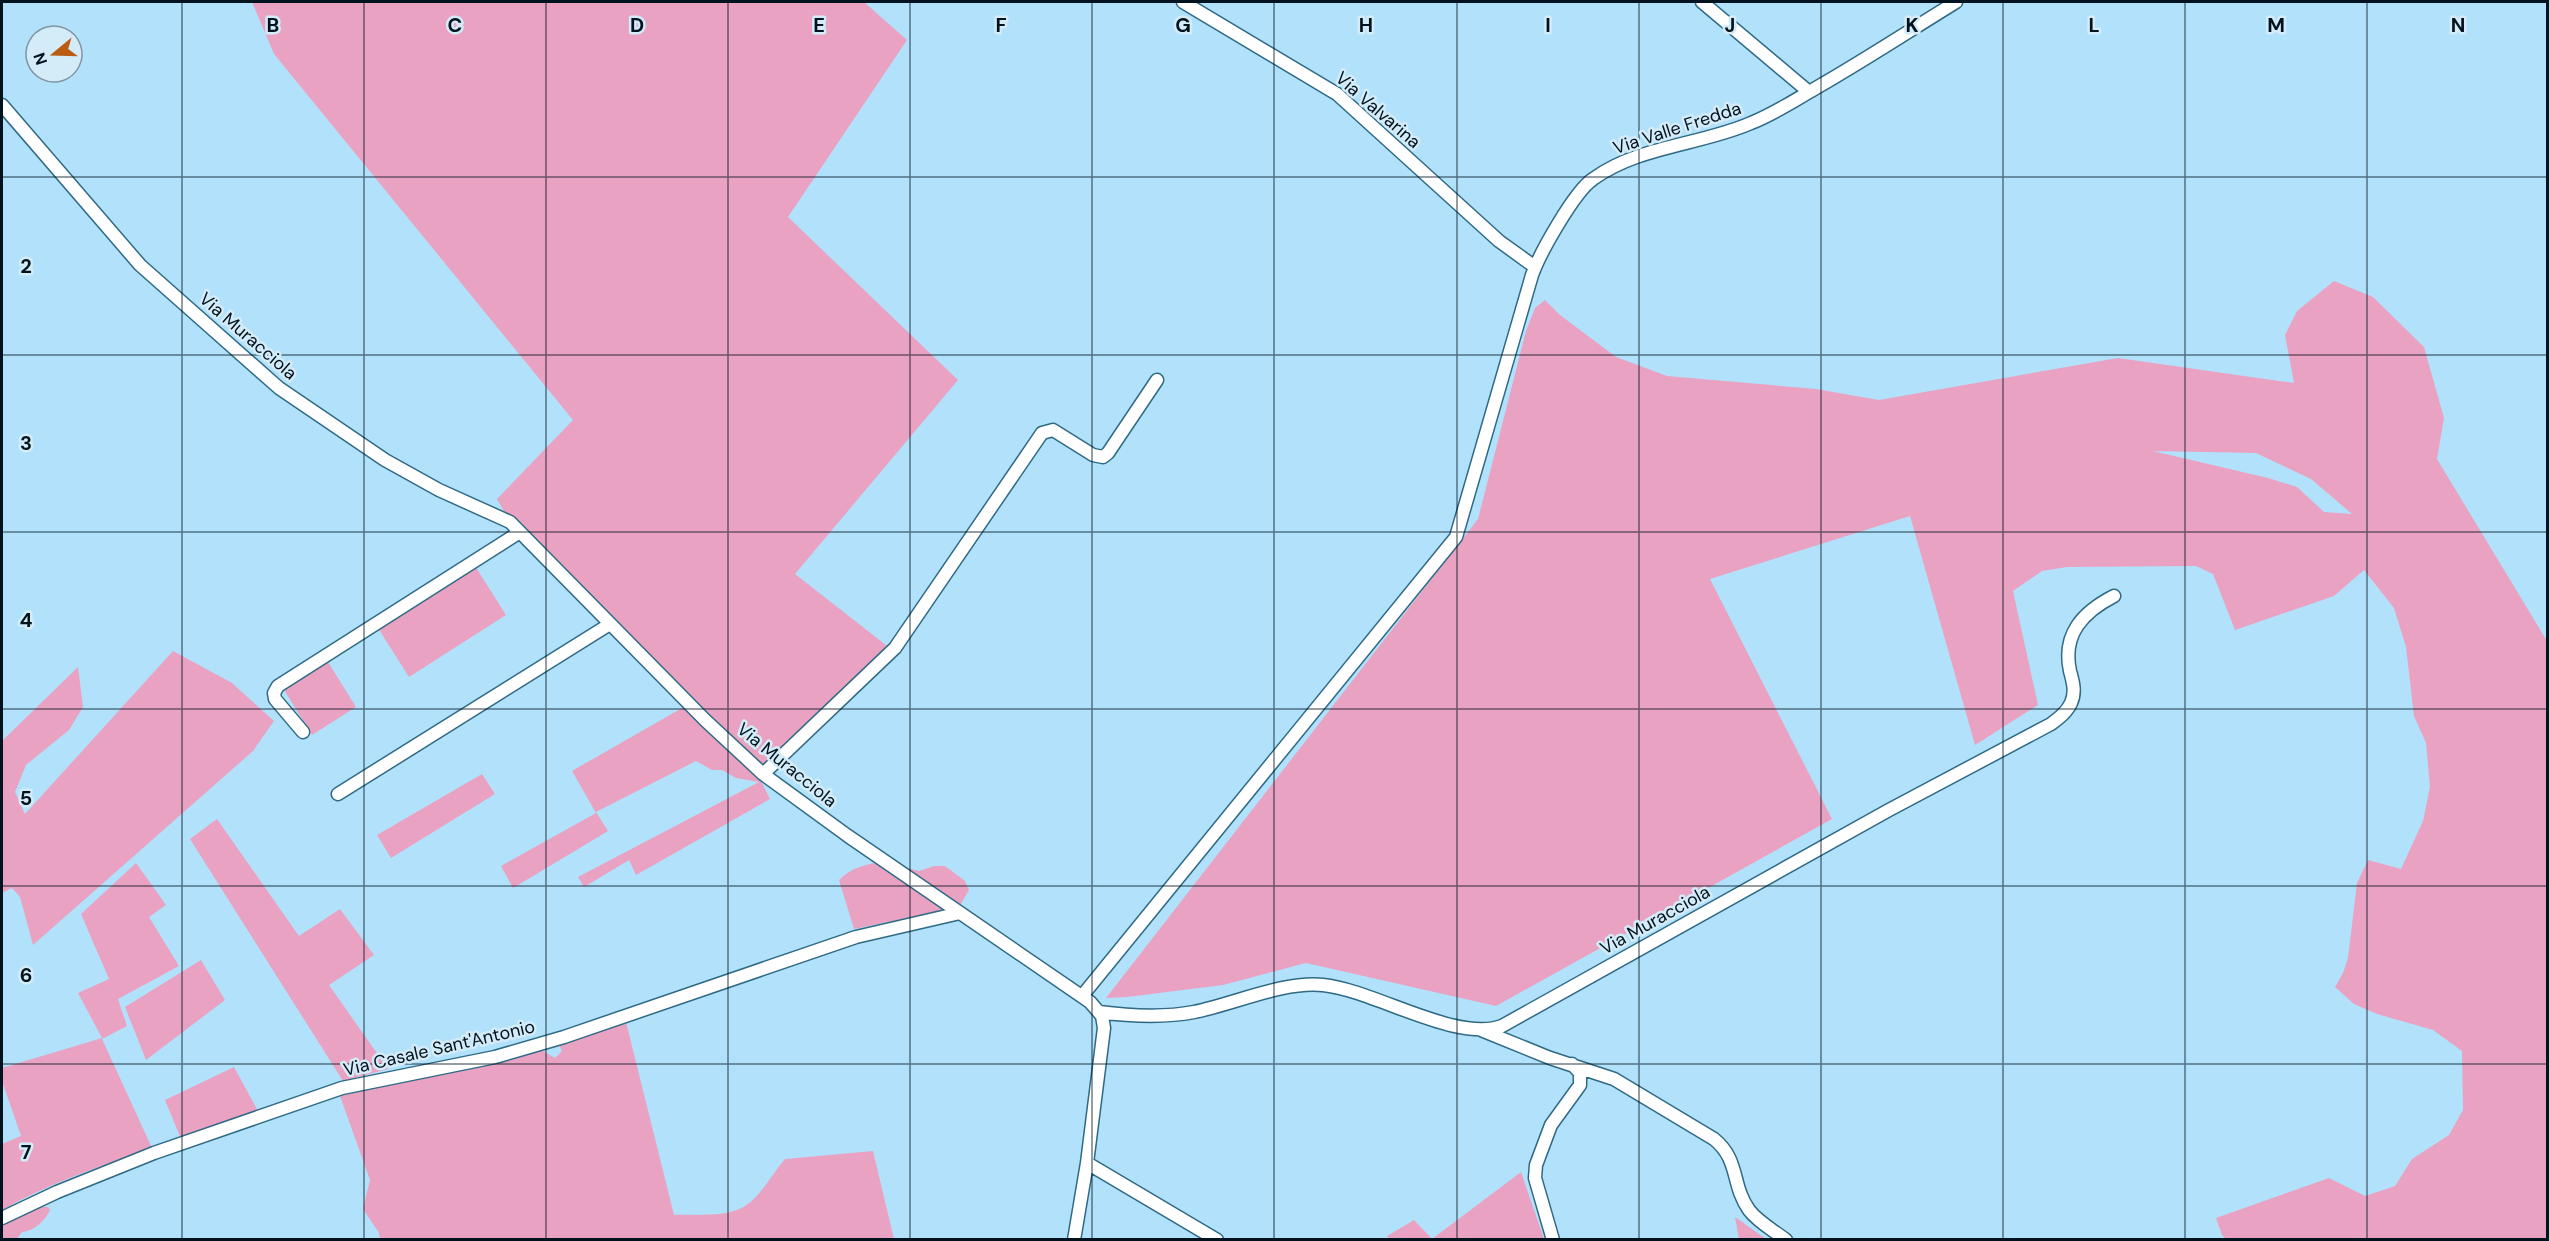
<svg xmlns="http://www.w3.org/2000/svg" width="2549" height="1241" viewBox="0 0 2549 1241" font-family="'DM Sans',sans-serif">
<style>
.green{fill:#e9a2c2;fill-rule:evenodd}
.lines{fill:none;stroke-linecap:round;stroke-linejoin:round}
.minor-casing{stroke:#2f6a85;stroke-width:15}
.minor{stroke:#fff;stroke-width:12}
.grid{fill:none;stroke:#00131e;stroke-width:1.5;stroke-opacity:0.55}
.labels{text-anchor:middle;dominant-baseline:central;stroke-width:5;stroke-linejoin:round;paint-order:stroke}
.street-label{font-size:18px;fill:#00131e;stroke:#d4ebf8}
.grid-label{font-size:20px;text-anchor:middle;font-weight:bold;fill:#00131e;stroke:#d4ebf8;stroke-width:5;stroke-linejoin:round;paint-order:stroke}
</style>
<rect width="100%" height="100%" fill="#b2e2fb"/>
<path class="green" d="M 252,2 L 864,2 L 907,40 L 788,217 L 958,380 L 795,574 L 891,649 L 763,774 L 761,781 L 770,799 L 636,875 L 629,860 L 584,887 L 578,877 L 759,782 L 736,778 L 722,770 L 712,770 L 696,761 L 596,812 L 608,831 L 513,888 L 501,866 L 596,813 L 572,771 L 689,704 L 510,522 L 497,499 L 573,420 L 274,54 Z
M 2334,281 L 2373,297 L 2424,347 L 2444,418 L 2437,459 L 2547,641 L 2547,1239 L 2226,1239 L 2222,1235 L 2216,1218 L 2329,1178 L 2365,1196 L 2395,1186 L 2412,1159 L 2449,1135 L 2463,1110 L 2462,1051 L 2433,1030 L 2377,1014 L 2354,1004 L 2335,987 L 2343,973 L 2348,958 L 2357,883 L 2368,860 L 2401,869 L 2423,821 L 2430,787 L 2426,743 L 2414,716 L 2406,647 L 2394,608 L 2364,570 L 2334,596 L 2235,630 L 2213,574 L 2196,566 L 2067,567 L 2042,571 L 2013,591 L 2038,705 L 1975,745 L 1910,516 L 1710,579 L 1832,819 L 1496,1006 L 1306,963 L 1223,985 L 1127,997 L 1106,998 L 1478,519 L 1526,331 L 1535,308 L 1545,300 L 1560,315 L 1616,357 L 1667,376 L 1816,389 L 1879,400 L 2118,358 L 2294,383 L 2285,335 L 2297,311 ZM 2153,451 L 2256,453 L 2311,479 L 2352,514 L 2324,512 L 2297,487 L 2268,478 Z
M 475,566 L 506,615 L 409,677 L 378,628 Z
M 173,651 L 232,683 L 274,721 L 253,751 L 33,945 L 20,897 L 12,888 L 2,893 L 2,741 L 78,667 L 83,707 L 69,730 L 26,765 L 15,792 L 25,814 Z
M 328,662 L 356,707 L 312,735 L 284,690 Z
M 482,774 L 495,794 L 391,858 L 377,835 Z
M 217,819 L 299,936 L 340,909 L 374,955 L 329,985 L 388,1069 L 343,1081 L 190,839 Z
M 884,862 L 919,871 L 934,866 L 945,866 L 965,881 L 969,890 L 959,907 L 854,929 L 839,880 C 853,867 865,864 884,862 Z
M 136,863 L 166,905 L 149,917 L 179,966 L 118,999 L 127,1026 L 102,1039 L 152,1148 C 101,1166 49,1183 2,1210 L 2,1144 L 21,1136 L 2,1081 L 2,1068 L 102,1038 L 78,993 L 109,979 L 81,914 Z
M 201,960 L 225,1000 L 146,1060 L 125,1007 Z
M 626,1022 L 674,1215 C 695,1214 726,1218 745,1206 C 761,1196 772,1174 785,1159 L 873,1151 L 894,1239 L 380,1239 L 379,1233 L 363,1209 L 370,1180 L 340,1096 L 365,1088 L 461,1071 L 540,1049 L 555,1058 L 562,1051 L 559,1045 Z
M 234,1067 L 258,1111 L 181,1139 L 165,1100 Z
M 1521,1172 L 1544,1239 L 1390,1240 L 1387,1236 L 1414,1220 L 1432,1239 Z
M 41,1207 L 48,1207 L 50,1210 C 45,1221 34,1231 22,1232 L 17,1239 L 2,1240 L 2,1225 Z
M 1735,1217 L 1766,1239 L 1739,1239 Z"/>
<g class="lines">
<g class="minor-casing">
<path id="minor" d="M 1183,2 L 1337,94 L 1499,241 L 1535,267
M 1702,2 L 1809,92
M 2,105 L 140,265 L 279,388 L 385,460 L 439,490 L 510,522 L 705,720 L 763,774 L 848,836 L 1090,1002 L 1102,1016 L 1104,1028 L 1087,1163 L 1074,1240
M 303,732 L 275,699 L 274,693 L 278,686 L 520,532
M 763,774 L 895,648 L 1042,433 L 1053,430 L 1093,455 L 1103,457 L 1108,453 L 1157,380
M 338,794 L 610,624
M 1082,996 L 1456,537 L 1532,275 C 1540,253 1574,192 1593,179 C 1638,146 1701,145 1751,123 C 1774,114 1795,100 1816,88 C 1863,61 1909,31 1956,2
M 1099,1012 C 1130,1016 1163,1018 1194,1012 C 1234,1004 1283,981 1323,985 C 1374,990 1456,1043 1502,1026 L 1889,810 L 2051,724 C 2059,718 2067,712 2071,703 C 2076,692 2073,682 2070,671 C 2062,634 2083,612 2114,596
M 1481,1030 L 1550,1058 L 1614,1079 L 1714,1139 C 1740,1160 1731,1185 1749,1210 C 1758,1222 1773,1230 1786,1240
M 1087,1163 L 1217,1240
M 2,1218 L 57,1192 L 154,1153 L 342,1088 L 495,1057 L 564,1037 L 856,937 L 960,913
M 1553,1240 L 1535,1178 L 1536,1165 L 1551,1125 L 1580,1085 L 1580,1073 L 1572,1064"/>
</g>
<use href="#minor" class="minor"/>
</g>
<path class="grid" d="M 182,2 L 182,1240M 364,2 L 364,1240M 546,2 L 546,1240M 728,2 L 728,1240M 910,2 L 910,1240M 1092,2 L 1092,1240M 1274,2 L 1274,1240M 1457,2 L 1457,1240M 1639,2 L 1639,1240M 1821,2 L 1821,1240M 2003,2 L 2003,1240M 2185,2 L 2185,1240M 2367,2 L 2367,1240M 2,177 L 2548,177M 2,355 L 2548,355M 2,532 L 2548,532M 2,709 L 2548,709M 2,886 L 2548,886M 2,1064 L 2548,1064"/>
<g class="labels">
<g class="street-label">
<text transform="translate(1378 110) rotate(41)">Via Valvarina</text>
<text transform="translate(1677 128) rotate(-18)">Via Valle Fredda</text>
<text transform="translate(248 336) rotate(41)">Via Muracciola</text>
<text transform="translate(787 765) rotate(39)">Via Muracciola</text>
<text transform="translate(1655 920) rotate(-29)">Via Muracciola</text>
<text transform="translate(439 1048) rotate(-13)">Via Casale Sant'Antonio</text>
</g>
</g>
<g class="grid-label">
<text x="273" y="32">B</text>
<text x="455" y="32">C</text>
<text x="637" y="32">D</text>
<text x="819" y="32">E</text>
<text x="1001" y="32">F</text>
<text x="1183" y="32">G</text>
<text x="1366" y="32">H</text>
<text x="1548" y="32">I</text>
<text x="1730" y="32">J</text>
<text x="1912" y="32">K</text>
<text x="2094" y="32">L</text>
<text x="2276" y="32">M</text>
<text x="2458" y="32">N</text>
<text x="26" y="273">2</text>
<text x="26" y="450">3</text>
<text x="26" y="627">4</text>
<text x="26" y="805">5</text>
<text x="26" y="982">6</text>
<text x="26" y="1159">7</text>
</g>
<rect width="2549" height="1241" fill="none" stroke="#00131e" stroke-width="6"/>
<g transform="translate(54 54) rotate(251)"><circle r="28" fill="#d4ebf8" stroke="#7f95a1" stroke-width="1.5"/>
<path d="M0-4.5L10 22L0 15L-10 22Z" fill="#bb5c13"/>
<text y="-9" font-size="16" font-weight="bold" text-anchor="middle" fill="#00131e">N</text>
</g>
</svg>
